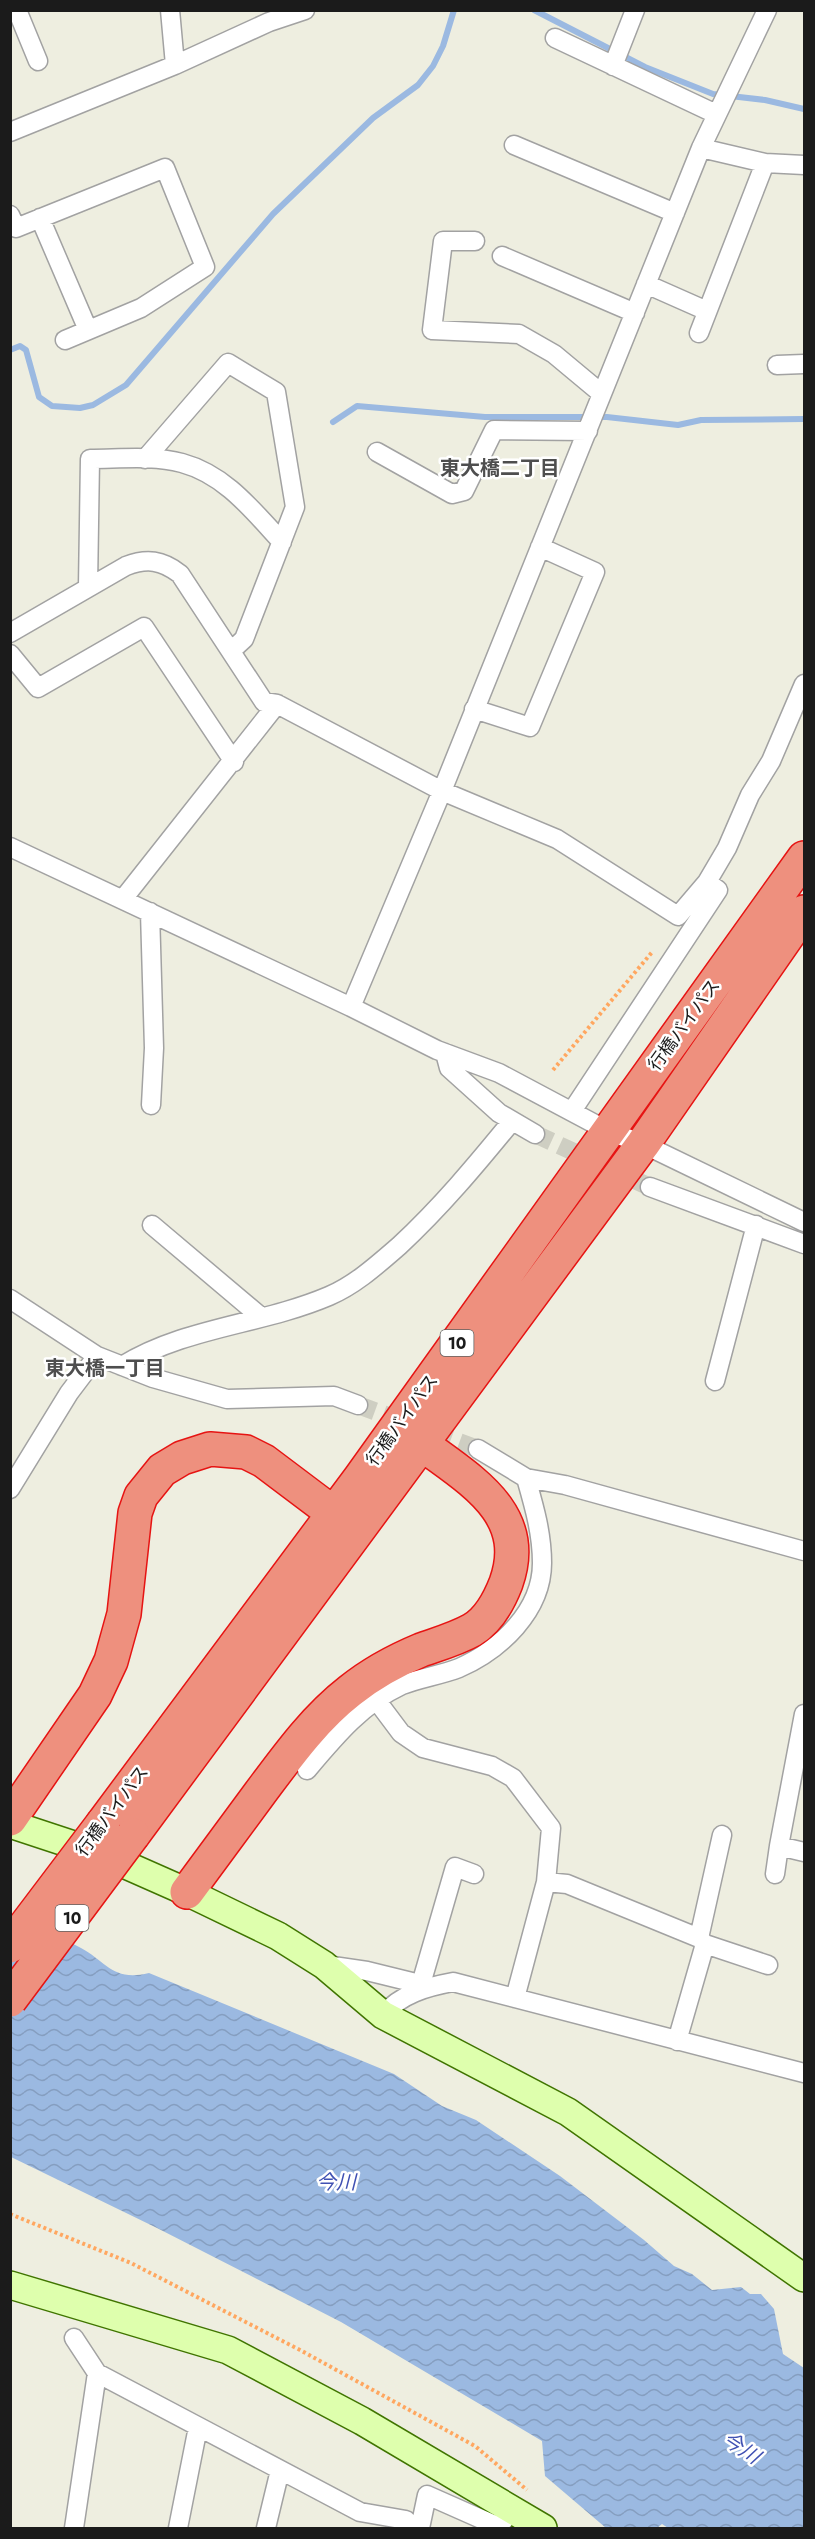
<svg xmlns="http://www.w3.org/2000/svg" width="815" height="2539" viewBox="0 0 815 2539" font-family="Jost,'Noto Sans JP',sans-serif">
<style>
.water{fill:url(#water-waves)}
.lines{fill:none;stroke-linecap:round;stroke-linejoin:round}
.stream{stroke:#9bb9e1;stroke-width:6}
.street-tunnel{stroke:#cecec2;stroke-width:18;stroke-dasharray:18 9;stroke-linecap:butt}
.street-casing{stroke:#a2a2a2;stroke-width:21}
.secondary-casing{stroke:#407500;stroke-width:30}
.highway-casing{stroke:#e61413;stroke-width:36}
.path{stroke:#ffa760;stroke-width:4;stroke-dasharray:3 3;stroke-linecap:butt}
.street{stroke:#fff;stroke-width:18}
.secondary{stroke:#deffad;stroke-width:27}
.highway{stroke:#ee907e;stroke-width:33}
.highway-bridge-casing{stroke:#e61413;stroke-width:36;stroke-linecap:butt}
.highway-bridge{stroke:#ee907e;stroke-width:33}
.labels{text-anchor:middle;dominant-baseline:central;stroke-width:5;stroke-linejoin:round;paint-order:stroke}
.shield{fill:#fff;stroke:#5f5f5f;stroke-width:1.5}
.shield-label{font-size:16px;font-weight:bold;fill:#1b1b1b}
.street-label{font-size:18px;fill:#1b1b1b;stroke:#fff}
.neighbourhood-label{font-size:20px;font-weight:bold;fill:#4e4e4e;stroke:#fff}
.water-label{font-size:20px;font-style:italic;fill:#4051b3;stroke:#fff}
</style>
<defs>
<pattern id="water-waves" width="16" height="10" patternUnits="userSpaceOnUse" patternTransform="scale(1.5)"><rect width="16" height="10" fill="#9bb9e1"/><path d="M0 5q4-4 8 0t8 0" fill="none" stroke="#859ec0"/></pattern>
</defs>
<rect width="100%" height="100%" fill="#eeeee0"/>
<path class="water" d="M 10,1921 C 33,1930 60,1936 81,1948 C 107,1962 113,1982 149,1973 L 394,2074 L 442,2106 L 476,2120 L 560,2176 L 644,2240 L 674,2266 L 692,2274 L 712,2290 L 741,2287 L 750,2294 L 761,2294 L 774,2309 L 783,2354 L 804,2368 L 804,2528 L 668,2528 L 662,2524 L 657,2528 L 606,2528 L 545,2476 L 542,2441 L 341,2322 L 157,2228 L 11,2157 Z"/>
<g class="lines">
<path class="stream" d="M 534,10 L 645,67 L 713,94 L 765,100 L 804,109
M 10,350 L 20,346 L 26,350 L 39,397 L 52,406 L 80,408 L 93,405 L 126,385 L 273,214 L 373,118 L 418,85 L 433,66 L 443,46 L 454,10
M 333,422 L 357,406 L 485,417 L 607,417 L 678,425 L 701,420 L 804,419"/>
<path class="street-tunnel" d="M 535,1134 L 650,1187
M 358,1405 L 478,1449"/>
<g class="street-casing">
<path id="street" d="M 17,10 L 38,61
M 170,10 L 175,65
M 555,38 L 716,114
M 613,66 L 635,10
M 10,132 L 175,65 L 269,22 L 305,10
M 514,145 L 675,213
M 701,148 L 765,163 L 804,165
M 10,215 L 16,228 L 165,168 L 205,267 L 141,308 L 65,340
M 40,218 L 88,330
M 475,241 L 443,241 L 432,330 L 519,334 L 554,354 L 602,394
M 502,256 L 635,313
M 646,284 L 707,311
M 699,333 L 765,163
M 777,365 L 804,364
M 377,452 L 452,494 L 464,491 L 494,430 L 588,431
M 145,459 L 228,363 L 276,392 L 295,507 L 244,639 L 231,651
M 88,587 L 90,459 C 119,459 153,455 182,463 C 226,475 253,511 282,542
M 10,633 L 126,566 C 147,558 162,560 180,574 L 264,702 L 277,704
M 10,654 L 38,688 L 144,627 L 234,762
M 474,709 L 530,727 L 595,572 L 540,547
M 10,847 L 351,1007 L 437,1050 L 499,1073 L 608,1131 L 643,1144 L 804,1222
M 123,899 L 277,704 L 442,791 L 557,839 L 678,916 L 707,882 L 727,848 L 750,795 L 771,761 L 804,684
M 150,912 L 154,1048 L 151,1105
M 351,1007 L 442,791 L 701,148 L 767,10
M 445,1053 L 449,1068 L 499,1113 L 535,1134
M 572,1111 L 718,890 L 707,882
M 650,1187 L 804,1244
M 152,1225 L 261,1317
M 10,1299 L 97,1356 L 153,1378 L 227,1399 L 334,1396 L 358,1405
M 122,1366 C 185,1327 261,1325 329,1296 C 355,1285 377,1265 399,1246 C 441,1207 476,1165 512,1121
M 715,1381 L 756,1225
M 478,1449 L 526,1478 L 565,1485 L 804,1551
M 10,1489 L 69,1393 L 97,1356
M 377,1701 L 401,1733 L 423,1748 L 492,1766 L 513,1778 L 551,1828 L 546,1882
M 307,1770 C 334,1738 363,1703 402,1685 C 420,1678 441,1675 459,1668 C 500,1650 542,1611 542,1563 C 542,1533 534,1506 526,1478
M 779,1846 L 804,1714
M 775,1874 L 779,1846 L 804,1852
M 705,1944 L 699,1938 L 722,1835
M 326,1965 L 367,1971 L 428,1986
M 421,1984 L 455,1867 L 474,1874
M 515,1998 L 546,1882 L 567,1884 L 699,1938
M 383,2015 C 401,1994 426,1987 453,1982 L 804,2073
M 677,2041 L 705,1944 L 768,1965
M 74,2338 L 97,2373
M 74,2528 L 97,2373 L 360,2512 L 406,2520
M 178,2528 L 198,2427
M 266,2528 L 280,2470
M 420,2528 L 427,2495 L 497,2526 L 514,2511"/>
</g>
<g class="secondary-casing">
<path id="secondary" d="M 10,1824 L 101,1854 L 187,1892 L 278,1936 L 324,1965 L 383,2015 L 568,2112 L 804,2278
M 10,2285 L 228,2350 L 362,2421 L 543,2528"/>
</g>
<g class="highway-casing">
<path id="highway" d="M 10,1819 L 95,1695 L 111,1661 L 124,1614 L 135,1513 L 141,1496 L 162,1470 L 182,1458 L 210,1449 L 246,1452 L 264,1461 L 333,1513
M 103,1823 L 360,1478 L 804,858
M 133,1835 L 643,1144 L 804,912
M 187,1892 C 211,1859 236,1826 260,1793 C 287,1757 314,1719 350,1691 C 371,1674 397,1660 421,1650 C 438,1644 456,1639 472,1630 C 489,1620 499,1601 506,1583 C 531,1513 470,1480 422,1444"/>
</g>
<path class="path" d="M 553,1070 L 653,951
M 10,2214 L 131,2263 L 300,2350 L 475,2446 L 527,2490"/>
<use href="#street" class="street"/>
<use href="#secondary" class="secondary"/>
<use href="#highway" class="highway"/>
<g class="highway-bridge-casing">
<path id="highway-bridge" d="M 10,1946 L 103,1823
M 10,2000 L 133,1835"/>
</g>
<use href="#highway-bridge" class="highway-bridge"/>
</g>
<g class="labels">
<g class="shield">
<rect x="440.5" y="1330" width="33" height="26" rx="4.5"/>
<rect x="55.5" y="1905" width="33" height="26" rx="4.5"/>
</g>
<g class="shield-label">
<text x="457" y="1343">10</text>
<text x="72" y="1918">10</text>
</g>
<g class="street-label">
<text transform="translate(684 1025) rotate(-54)">行橋バイパス</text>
<text transform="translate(402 1420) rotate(-54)">行橋バイパス</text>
<text transform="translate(112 1811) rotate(-53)">行橋バイパス</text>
</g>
<g class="neighbourhood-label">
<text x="500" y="468">東大橋二丁目</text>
<text x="105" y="1368">東大橋一丁目</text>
</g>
<g class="water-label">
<text x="336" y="2182">今川</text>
<text transform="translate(741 2448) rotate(33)">今川</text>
</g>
</g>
<rect width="815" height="2539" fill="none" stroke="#1b1b1b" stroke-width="24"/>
</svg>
